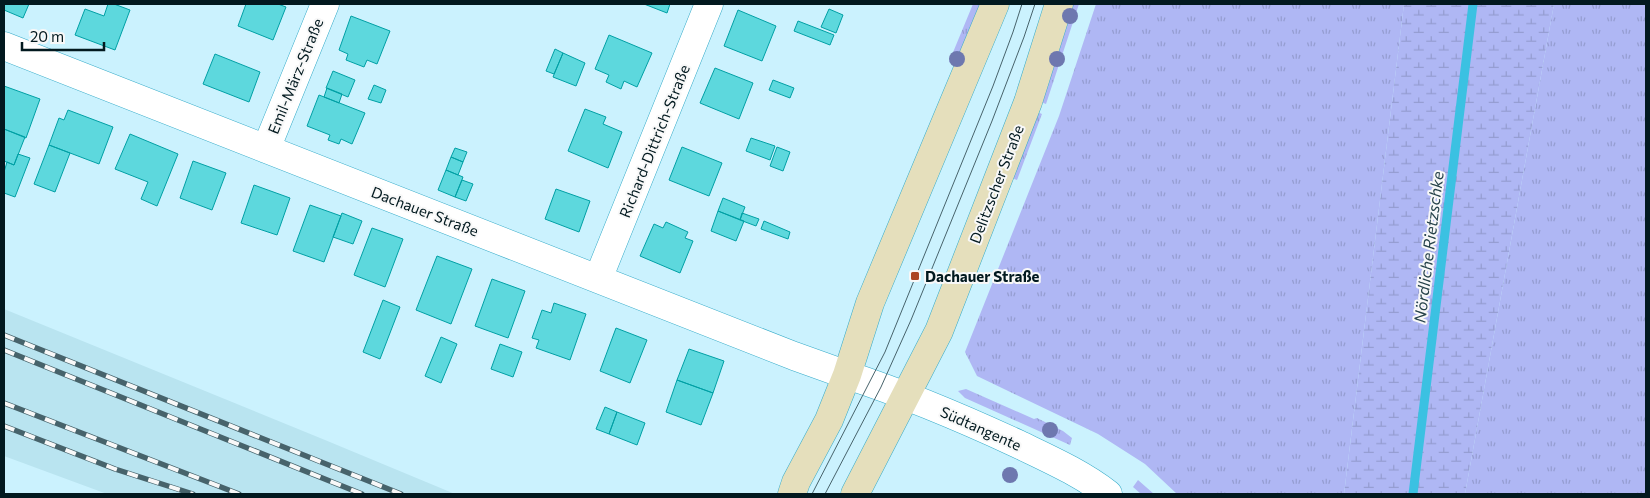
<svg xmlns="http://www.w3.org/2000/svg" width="1650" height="498" viewBox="0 0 1650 498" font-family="Commissioner,sans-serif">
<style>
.built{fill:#b9e4f0}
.grass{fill:url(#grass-tufts)}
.wetland{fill:url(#wetland-marsh)}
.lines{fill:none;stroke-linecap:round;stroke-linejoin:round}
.stream{stroke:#3bc1e2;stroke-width:9}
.building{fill:#5dd8dd;stroke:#00a0a5}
.minor-casing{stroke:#37acc9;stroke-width:29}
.tertiary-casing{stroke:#37acc9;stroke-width:29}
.secondary-casing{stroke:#37acc9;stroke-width:29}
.minor{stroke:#fff;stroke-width:28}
.tertiary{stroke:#fff;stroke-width:28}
.secondary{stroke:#e5dfbc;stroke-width:28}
.tram{stroke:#47636b;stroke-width:1}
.rail-casing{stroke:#47636b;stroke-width:5.5}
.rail{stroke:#f8f8f8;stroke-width:4;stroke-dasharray:11;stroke-linecap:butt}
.tree{fill:#6e78af}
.poi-dot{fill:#ad4522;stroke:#f8f8f8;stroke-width:2}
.labels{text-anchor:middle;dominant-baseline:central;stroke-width:4;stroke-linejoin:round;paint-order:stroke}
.street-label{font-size:15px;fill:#02191f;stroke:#f8f8f8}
.poi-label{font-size:15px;font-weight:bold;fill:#02191f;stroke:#f8f8f8;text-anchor:start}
.water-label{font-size:16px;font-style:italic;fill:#26424a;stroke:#f8f8f8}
</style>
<defs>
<pattern id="grass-tufts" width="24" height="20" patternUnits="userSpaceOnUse" patternTransform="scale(1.25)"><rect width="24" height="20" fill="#afb7f4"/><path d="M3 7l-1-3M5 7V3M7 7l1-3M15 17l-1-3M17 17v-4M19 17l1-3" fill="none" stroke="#959dd1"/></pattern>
<pattern id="wetland-marsh" width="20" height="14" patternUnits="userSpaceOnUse" patternTransform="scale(1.25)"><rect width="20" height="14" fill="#afb7f4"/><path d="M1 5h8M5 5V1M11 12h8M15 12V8" fill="none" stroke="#959dd1"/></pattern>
</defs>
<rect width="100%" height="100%" fill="#cbf2fe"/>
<path class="built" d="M 4,309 L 325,440 L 455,494 L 107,494 L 4,456 Z"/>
<path class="grass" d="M 973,4 L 986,4 L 959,67 L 949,62 Z
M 1070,4 L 1079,4 L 1046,104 L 1038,101 Z
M 1096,4 L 1404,4 L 1344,494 L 1177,494 L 1145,464 L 1098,434 L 977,376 L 965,352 L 1059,116 Z
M 1554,4 L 1646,4 L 1646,494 L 1465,494 Z
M 1035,111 L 1042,114 L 1017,180 L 1009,177 Z
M 966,389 L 1034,419 L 1037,418 L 1063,431 L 1072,438 L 1070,445 L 965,398 L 958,391 Z
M 1138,480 L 1154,494 L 1141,494 L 1133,487 Z"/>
<path class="wetland" d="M 1404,4 L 1554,4 L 1465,494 L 1344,494 Z"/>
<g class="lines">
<path class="stream" d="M 1413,494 L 1473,4"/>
</g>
<path class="building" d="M 4,4 L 29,4 L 23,18 L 4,10 Z
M 108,4 L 114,4 L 130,10 L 115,50 L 75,35 L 85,9 L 104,16 Z
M 246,4 L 278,4 L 286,7 L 273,40 L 238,26 Z
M 644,4 L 670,4 L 667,13 Z
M 829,9 L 843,15 L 836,33 L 821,27 Z
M 738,10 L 776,26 L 762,61 L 724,46 Z
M 351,16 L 390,31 L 377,64 L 367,60 L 364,67 L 346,60 L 348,54 L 339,50 Z
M 798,21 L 834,35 L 830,45 L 794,31 Z
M 609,35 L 652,53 L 637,87 L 624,81 L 621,89 L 606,82 L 609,75 L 595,69 Z
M 555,49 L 563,53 L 554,74 L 546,71 Z
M 563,53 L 585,63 L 576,86 L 553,77 Z
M 215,54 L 260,72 L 249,102 L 203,84 Z
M 715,68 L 753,83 L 739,119 L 700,103 Z
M 333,71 L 355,80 L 348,97 L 326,88 Z
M 773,80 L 794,88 L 790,98 L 769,90 Z
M 374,85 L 386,90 L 381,103 L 368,99 Z
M 4,86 L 40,99 L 26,138 L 4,129 Z
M 327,88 L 342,94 L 339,103 L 324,97 Z
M 319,95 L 365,113 L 352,144 L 341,139 L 339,144 L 328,140 L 330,135 L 307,126 Z
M 585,109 L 606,117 L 603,124 L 622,132 L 608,168 L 568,151 Z
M 68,110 L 113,127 L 99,164 L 49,145 L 59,118 L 64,120 Z
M 4,129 L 25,137 L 14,165 L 4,161 Z
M 130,134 L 178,154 L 157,206 L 141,199 L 148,182 L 115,169 Z
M 751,138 L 775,146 L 770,160 L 746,151 Z
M 49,145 L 70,153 L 55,192 L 34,184 Z
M 682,147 L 722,163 L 709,196 L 669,180 Z
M 777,147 L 790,152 L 783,171 L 770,166 Z
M 455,148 L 467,152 L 463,162 L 451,157 Z
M 18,154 L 30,158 L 15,197 L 4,193 L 4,172 L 7,162 L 14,165 Z
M 451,157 L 463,162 L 458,175 L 446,170 Z
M 193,161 L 226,173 L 212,210 L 180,198 Z
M 446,170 L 463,177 L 455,197 L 438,190 Z
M 462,180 L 473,184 L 466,201 L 455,197 Z
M 254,185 L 290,198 L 277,235 L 241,223 Z
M 556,189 L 590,201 L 579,232 L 545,219 Z
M 723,198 L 745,207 L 740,220 L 718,211 Z
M 310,205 L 341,216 L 324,262 L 293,251 Z
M 718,211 L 744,221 L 736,241 L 711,231 Z
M 342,213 L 362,221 L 353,244 L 333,237 Z
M 742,213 L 759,219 L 756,226 L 740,220 Z
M 764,221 L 790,232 L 788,239 L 761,229 Z
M 666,222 L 688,232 L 685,238 L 693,241 L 680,273 L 640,256 L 654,224 L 663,228 Z
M 372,228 L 403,239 L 385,287 L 354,275 Z
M 437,256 L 472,269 L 451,324 L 416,310 Z
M 492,279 L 525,291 L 508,338 L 475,326 Z
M 383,300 L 400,307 L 380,359 L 363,352 Z
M 554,303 L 586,314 L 570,360 L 536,348 L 539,340 L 532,338 L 542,310 L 551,313 Z
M 616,328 L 647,340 L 630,383 L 600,371 Z
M 441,337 L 457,344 L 441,383 L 425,376 Z
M 500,344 L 522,352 L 513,377 L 491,369 Z
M 689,349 L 724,361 L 713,393 L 677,380 Z
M 677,380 L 713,393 L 701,425 L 666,412 Z
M 605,407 L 617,412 L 609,434 L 596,429 Z
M 617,412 L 645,423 L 637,445 L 609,434 Z"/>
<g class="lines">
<g class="minor-casing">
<path id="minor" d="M 4,46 L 794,356 L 847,375
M 266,149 L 325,4
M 598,279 L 709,4"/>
</g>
<g class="tertiary-casing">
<path id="tertiary" d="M 847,375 C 905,394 962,418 1018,444 C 1049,459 1081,473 1108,494"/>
</g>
<g class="secondary-casing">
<path id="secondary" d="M 792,494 L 796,482 L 829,420 L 847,375 L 870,303 L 995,4
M 855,494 L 939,331 L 1028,102 L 1059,4"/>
</g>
<use href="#minor" class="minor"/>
<use href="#tertiary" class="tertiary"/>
<use href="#secondary" class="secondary"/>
<path class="tram" d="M 812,494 L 885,352 L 993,86 L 1013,32 L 1022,4
M 825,494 L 881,387 L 911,320 L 992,121 L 1024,37 L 1035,4"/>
<g class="rail-casing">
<path id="rail" d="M 4,335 L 401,494
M 4,350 L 362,494
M 4,403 L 239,494
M 4,426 L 115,469 L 193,494"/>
</g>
<use href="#rail" class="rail"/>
</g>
<g class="tree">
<circle cx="1070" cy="16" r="8"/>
<circle cx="957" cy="59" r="8"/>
<circle cx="1057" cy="59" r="8"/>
<circle cx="1050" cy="430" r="8"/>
<circle cx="1010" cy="475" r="8"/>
</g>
<rect class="poi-dot" x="910" y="271" width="10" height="10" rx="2.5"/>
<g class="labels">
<g class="street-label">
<text transform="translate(295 76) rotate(-68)">Emil-März-Straße</text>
<text transform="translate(654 141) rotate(-68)">Richard-Dittrich-Straße</text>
<text transform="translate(996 184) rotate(-69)">Delitzscher Straße</text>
<text transform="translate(425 211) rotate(21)">Dachauer Straße</text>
<text transform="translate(981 428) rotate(24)">Südtangente</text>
</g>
<g class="poi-label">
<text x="925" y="276">Dachauer Straße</text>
</g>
<g class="water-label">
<text transform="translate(1428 247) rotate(-83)">Nördliche Rietzschke</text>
</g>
</g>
<rect width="1650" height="498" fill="none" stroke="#02191f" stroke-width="10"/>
<path d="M22 42v8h82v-8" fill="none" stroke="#02191f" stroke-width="2.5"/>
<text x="30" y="42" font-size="15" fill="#02191f" stroke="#f8f8f8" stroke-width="4" paint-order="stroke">20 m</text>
</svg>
